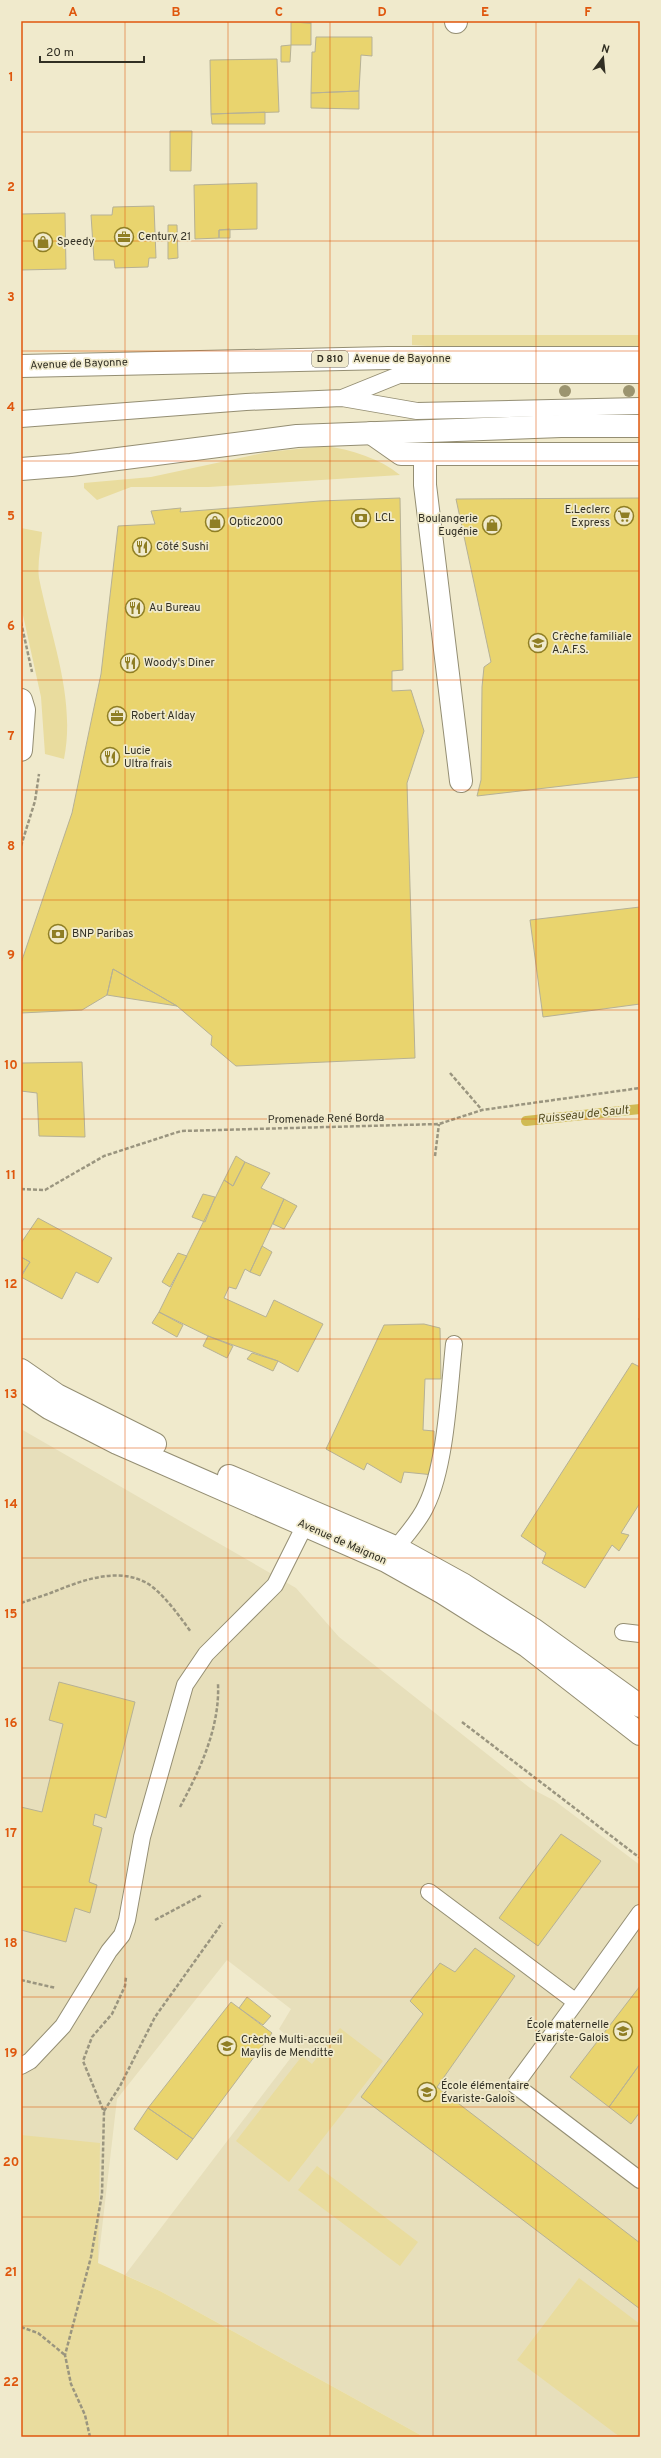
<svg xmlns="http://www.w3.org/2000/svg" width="661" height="2458" viewBox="0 0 661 2458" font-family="Overpass,sans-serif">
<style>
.built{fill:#e7dfbb}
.green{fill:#e9dc9e}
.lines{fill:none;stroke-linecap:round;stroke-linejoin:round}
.stream{stroke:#d0bb54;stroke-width:10}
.building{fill:#e9d46e;stroke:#b6b195}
.service-casing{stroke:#948e73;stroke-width:18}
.minor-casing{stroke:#948e73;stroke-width:24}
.tertiary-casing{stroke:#948e73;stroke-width:24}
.primary-casing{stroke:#948e73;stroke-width:24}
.path{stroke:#9a957f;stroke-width:2.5;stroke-dasharray:4 2;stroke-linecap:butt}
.service{stroke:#fff;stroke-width:16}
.minor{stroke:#fff;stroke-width:22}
.tertiary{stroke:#fff;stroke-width:22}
.primary{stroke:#fff;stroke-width:22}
.tree{fill:#9b946f}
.grid{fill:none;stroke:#df570d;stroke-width:1;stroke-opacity:0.55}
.labels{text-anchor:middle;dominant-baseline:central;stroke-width:3.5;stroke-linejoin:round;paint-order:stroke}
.shield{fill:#f0eacc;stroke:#6a6756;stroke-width:1}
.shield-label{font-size:10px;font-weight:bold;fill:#312f23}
.poi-label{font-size:11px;fill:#312f23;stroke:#f0eacc;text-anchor:start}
.street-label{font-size:11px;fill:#312f23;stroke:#f0eacc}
.water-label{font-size:12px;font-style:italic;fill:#554d22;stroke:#f0eacc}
.neatline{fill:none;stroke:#df570d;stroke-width:1.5}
.grid-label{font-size:13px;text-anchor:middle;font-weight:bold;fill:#df570d}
</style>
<rect width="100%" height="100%" fill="#f0eacc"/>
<path class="built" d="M 21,1429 L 296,1588 L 339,1637 L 530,1788 L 555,1801 L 640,1865 L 640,2437 L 424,2437 L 160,2291 L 125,2275 L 299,2047 L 279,2029 L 291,2009 L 227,1960 L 117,2099 L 98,2263 L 21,2437 Z"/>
<path class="green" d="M 412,335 L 640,335 L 640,348 L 458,348 L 412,345 Z
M 326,446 C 352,450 379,458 400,475 L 209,487 L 131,487 L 97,500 L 84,488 L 84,483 L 151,477 L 268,452 Z
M 21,528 L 42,532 C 41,547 37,564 39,578 C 51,638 76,698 64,759 L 45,754 L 41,697 L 21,606 Z
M 340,2028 L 383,2061 L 289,2182 L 236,2141 L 302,2056 L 312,2064 Z
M 21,2135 L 100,2143 L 98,2263 L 160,2291 L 424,2437 L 21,2437 Z
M 317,2166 L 418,2242 L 400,2266 L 298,2190 Z
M 579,2278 L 640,2324 L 640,2437 L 620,2437 L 517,2360 Z"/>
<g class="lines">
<path class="stream" d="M 526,1121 L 640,1109"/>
</g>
<path class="building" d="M 291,21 L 311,21 L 311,23 L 291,22 Z
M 291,22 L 311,23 L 311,45 L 291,45 Z
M 316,37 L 372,37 L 372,56 L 361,55 L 359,91 L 311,93 L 312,52 L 315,52 Z
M 291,45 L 290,62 L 281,62 L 281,46 Z
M 277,59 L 279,112 L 211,114 L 210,60 Z
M 359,91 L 359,109 L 311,108 L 311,93 Z
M 265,112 L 265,124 L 212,124 L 211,114 Z
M 170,131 L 192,131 L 191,171 L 170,171 Z
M 257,183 L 257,229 L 219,230 L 219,238 L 195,239 L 194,185 Z
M 154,206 L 156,258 L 149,258 L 148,267 L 115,268 L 114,260 L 94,260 L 91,215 L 112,215 L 113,207 Z
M 65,213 L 66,269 L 21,270 L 21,214 Z
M 168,225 L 177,225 L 178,258 L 168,259 Z
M 230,229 L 230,238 L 219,238 L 219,230 Z
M 400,498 L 403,670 L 392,671 L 392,691 L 411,690 L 424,731 L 407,783 L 415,1058 L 236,1066 L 211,1045 L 212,1036 L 177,1006 L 113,969 L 107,995 L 82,1010 L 21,1013 L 21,963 L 72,813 L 101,674 L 118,526 L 155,524 L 151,511 L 181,508 L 180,512 L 320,501 Z
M 640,498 L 640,777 L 477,796 L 481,780 L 482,687 L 484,667 L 491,662 L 456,499 Z
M 640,907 L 640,1004 L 543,1017 L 530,920 Z
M 113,969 L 177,1006 L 107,995 Z
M 82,1062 L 85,1137 L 39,1136 L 37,1093 L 21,1091 L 22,1063 Z
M 236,1156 L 245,1162 L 233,1186 L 224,1180 Z
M 245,1162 L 270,1173 L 261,1188 L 284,1199 L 250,1272 L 245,1269 L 236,1289 L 229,1287 L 224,1298 L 266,1317 L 274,1300 L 323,1324 L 298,1372 L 278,1361 L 208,1336 L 159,1312 L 224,1180 L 233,1186 Z
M 203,1194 L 215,1197 L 205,1222 L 192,1217 Z
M 284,1199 L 297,1206 L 284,1229 L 273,1224 Z
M 38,1218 L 112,1258 L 98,1283 L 76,1272 L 62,1299 L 21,1277 L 30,1262 L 21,1257 L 21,1243 Z
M 262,1246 L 272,1252 L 260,1276 L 250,1272 Z
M 178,1253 L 187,1256 L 170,1287 L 162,1282 Z
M 21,1257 L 30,1262 L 21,1275 Z
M 159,1312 L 183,1325 L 177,1337 L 152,1323 Z
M 424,1324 L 440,1328 L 441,1379 L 425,1379 L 423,1430 L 434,1431 L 434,1475 L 404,1472 L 401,1483 L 367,1463 L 364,1470 L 326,1449 L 384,1325 Z
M 208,1336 L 233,1346 L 227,1358 L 203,1346 Z
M 252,1353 L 278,1361 L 273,1371 L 247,1359 Z
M 632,1363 L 640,1367 L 640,1503 L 621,1533 L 629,1535 L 619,1551 L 612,1545 L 585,1588 L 542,1563 L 546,1553 L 521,1536 Z
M 59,1682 L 135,1702 L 106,1818 L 95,1814 L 93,1825 L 102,1828 L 89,1882 L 97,1885 L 90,1913 L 75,1908 L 66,1942 L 21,1930 L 21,1807 L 42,1812 L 63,1724 L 49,1720 Z
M 561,1834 L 601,1861 L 538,1946 L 499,1918 Z
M 475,1948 L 515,1976 L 437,2087 L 640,2243 L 640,2309 L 361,2097 L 423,2014 L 410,2001 L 440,1963 L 455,1972 Z
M 640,1986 L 640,2064 L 609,2107 L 570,2077 Z
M 247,1997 L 271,2016 L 263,2025 L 239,2008 Z
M 231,2002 L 272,2033 L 193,2139 L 148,2108 Z
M 640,2064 L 640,2112 L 631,2124 L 609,2107 Z
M 148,2108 L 193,2139 L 177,2160 L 134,2129 Z"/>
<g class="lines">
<g class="service-casing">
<path id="service" d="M 342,398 L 399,375 L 640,375
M 21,419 L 246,402 L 342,398 L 417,411 L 640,406
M 390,1556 C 401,1540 418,1524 426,1506 C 446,1466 449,1390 454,1344
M 623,1632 L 640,1634
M 429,1892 L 576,2002 L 640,1913
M 576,2002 L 515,2085 L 640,2180
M 21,2066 L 30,2061 L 63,2026 L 109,1951 L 122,1935 L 127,1920 L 142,1837 L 185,1685 L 206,1654 L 275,1585 L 309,1517"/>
</g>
<g class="minor-casing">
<path id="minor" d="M 456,21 L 456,22
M 371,433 L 401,454 L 640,454
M 425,455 L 425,485 L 461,781"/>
</g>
<g class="tertiary-casing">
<path id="tertiary" d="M 21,700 L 24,710 L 21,750
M 21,1370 L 57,1395 L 155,1444
M 21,1389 L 49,1408 L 117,1443 L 386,1561 L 443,1593 L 527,1646 L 640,1734
M 229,1476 L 395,1547 L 464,1585 L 533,1629 L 640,1706"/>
</g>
<g class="primary-casing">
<path id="primary" d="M 21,366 L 388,358 L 640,358
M 21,469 L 71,465 L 297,436 L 561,426 L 640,426"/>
</g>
<path class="path" d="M 21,622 L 32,672
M 21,846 L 35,801 L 39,774
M 450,1073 L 482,1110
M 435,1156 L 439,1124
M 21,1189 L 45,1190 L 104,1156 L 181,1131 L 439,1124 L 482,1110 L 640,1088
M 639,1320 L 640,1319
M 21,1603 C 32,1599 43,1596 53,1592 C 81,1581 115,1567 145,1582 C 162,1591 180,1617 191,1632
M 462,1722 L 640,1858
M 180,1807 C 200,1770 220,1727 218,1684
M 155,1920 L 202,1895
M 21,1980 L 56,1988
M 104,2111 L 120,2086 L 155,2017 L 222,1923
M 21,2327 L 38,2333 L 65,2355
M 90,2437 L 85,2415 L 71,2384 L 65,2355 L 91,2257 L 102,2194 L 104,2112 L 83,2061 L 92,2037 L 112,2014 L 125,1986 L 126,1977"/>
<use href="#service" class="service"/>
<use href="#minor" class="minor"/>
<use href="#tertiary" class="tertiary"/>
<use href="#primary" class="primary"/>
</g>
<g class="tree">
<circle cx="565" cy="391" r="6"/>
<circle cx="629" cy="391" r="6"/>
</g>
<path class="grid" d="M 125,21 L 125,2437M 228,21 L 228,2437M 330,21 L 330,2437M 433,21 L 433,2437M 536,21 L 536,2437M 21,132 L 640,132M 21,241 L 640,241M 21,351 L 640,351M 21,461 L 640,461M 21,571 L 640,571M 21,680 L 640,680M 21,790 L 640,790M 21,900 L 640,900M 21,1010 L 640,1010M 21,1119 L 640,1119M 21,1229 L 640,1229M 21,1339 L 640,1339M 21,1448 L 640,1448M 21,1558 L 640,1558M 21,1668 L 640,1668M 21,1778 L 640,1778M 21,1887 L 640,1887M 21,1997 L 640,1997M 21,2107 L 640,2107M 21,2217 L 640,2217M 21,2326 L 640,2326"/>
<defs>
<g id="office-ring" transform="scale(1)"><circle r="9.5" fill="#f0eacc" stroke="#8f7e24" stroke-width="1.5"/><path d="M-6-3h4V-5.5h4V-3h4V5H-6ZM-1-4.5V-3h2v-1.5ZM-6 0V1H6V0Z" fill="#8f7e24"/></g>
<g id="shop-ring" transform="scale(1)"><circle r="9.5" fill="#f0eacc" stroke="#8f7e24" stroke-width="1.5"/><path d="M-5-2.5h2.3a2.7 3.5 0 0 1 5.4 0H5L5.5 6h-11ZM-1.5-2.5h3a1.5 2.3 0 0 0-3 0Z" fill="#8f7e24"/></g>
<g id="supermarket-ring" transform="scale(1)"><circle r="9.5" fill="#f0eacc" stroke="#8f7e24" stroke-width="1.5"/><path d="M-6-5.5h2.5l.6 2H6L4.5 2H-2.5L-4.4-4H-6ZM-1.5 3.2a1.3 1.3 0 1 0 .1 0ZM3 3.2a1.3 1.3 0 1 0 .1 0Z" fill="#8f7e24"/></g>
<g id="bank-ring" transform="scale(1)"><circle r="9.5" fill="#f0eacc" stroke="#8f7e24" stroke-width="1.5"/><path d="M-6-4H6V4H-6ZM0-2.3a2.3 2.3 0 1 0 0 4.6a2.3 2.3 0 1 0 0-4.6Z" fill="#8f7e24"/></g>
<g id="restaurant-ring" transform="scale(1)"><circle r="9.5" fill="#f0eacc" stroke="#8f7e24" stroke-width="1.5"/><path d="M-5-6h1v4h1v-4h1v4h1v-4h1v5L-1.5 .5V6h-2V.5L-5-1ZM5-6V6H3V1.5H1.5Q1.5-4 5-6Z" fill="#8f7e24"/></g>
<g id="school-ring" transform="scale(1)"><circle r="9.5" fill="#f0eacc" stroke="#8f7e24" stroke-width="1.5"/><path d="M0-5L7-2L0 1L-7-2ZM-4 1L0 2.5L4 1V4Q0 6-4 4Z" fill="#8f7e24"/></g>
</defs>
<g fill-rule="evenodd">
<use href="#office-ring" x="124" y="237"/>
<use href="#shop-ring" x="43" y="242"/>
<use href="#supermarket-ring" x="624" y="516"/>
<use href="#bank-ring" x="361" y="518"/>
<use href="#shop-ring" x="215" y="522"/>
<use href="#shop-ring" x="492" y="525"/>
<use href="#restaurant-ring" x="142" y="547"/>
<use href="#restaurant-ring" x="135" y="608"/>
<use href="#school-ring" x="538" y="643"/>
<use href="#restaurant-ring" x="130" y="663"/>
<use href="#office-ring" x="117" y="716"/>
<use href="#restaurant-ring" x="110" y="757"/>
<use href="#bank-ring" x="58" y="934"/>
<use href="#school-ring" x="623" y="2031"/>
<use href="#school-ring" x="227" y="2046"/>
<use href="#school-ring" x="427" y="2092"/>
</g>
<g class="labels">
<rect class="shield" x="312" y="351" width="36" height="16" rx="3"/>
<g class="shield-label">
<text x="330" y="359">D 810</text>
</g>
<g class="poi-label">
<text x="138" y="237">Century 21</text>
<text x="57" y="242">Speedy</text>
<text x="610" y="510" text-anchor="end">E.Leclerc<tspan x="610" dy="13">Express</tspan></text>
<text x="375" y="518">LCL</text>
<text x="478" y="519" text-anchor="end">Boulangerie<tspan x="478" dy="13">Eugénie</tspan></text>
<text x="229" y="522">Optic2000</text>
<text x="156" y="547">Côté Sushi</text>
<text x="149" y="608">Au Bureau</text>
<text x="552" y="637">Crèche familiale<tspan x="552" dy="13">A.A.F.S.</tspan></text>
<text x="144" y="663">Woody's Diner</text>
<text x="131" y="716">Robert Alday</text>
<text x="124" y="751">Lucie<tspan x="124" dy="13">Ultra frais</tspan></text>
<text x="72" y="934">BNP Paribas</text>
<text x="609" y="2025" text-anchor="end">École maternelle<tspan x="609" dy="13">Évariste-Galois</tspan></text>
<text x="241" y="2040">Crèche Multi-accueil<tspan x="241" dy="13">Maylis de Menditte</tspan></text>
<text x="441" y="2086">École élémentaire<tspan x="441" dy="13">Évariste-Galois</tspan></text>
</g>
<g class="street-label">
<text x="402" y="359">Avenue de Bayonne</text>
<text transform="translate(79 364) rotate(-2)">Avenue de Bayonne</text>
<text transform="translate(326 1119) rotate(-1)">Promenade René Borda</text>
<text transform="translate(342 1542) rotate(24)">Avenue de Maignon</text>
</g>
<g class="water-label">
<text transform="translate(583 1115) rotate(-6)">Ruisseau de Sault</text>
</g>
</g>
<rect width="661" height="2458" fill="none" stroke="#f0eacc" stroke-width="44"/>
<g transform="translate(603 58) rotate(16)" stroke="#f0eacc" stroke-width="3" paint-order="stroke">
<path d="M0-3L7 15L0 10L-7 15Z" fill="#312f23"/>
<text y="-6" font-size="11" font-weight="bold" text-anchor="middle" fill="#312f23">N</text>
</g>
<path d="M40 56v6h104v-6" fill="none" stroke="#312f23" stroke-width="2"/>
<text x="46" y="56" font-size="12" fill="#312f23" stroke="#f0eacc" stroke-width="3" paint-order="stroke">20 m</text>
<rect x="22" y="22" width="617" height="2414" class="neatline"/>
<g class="grid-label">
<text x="73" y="16">A</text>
<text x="176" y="16">B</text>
<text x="279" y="16">C</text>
<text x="382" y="16">D</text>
<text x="485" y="16">E</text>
<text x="588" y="16">F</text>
<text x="11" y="81">1</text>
<text x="11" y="191">2</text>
<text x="11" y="301">3</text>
<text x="11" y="411">4</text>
<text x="11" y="520">5</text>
<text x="11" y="630">6</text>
<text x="11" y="740">7</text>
<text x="11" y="850">8</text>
<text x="11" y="959">9</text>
<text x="11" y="1069">10</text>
<text x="11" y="1179">11</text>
<text x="11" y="1288">12</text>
<text x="11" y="1398">13</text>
<text x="11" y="1508">14</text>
<text x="11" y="1618">15</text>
<text x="11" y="1727">16</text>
<text x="11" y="1837">17</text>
<text x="11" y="1947">18</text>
<text x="11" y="2057">19</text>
<text x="11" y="2166">20</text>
<text x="11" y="2276">21</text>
<text x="11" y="2386">22</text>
</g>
</svg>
